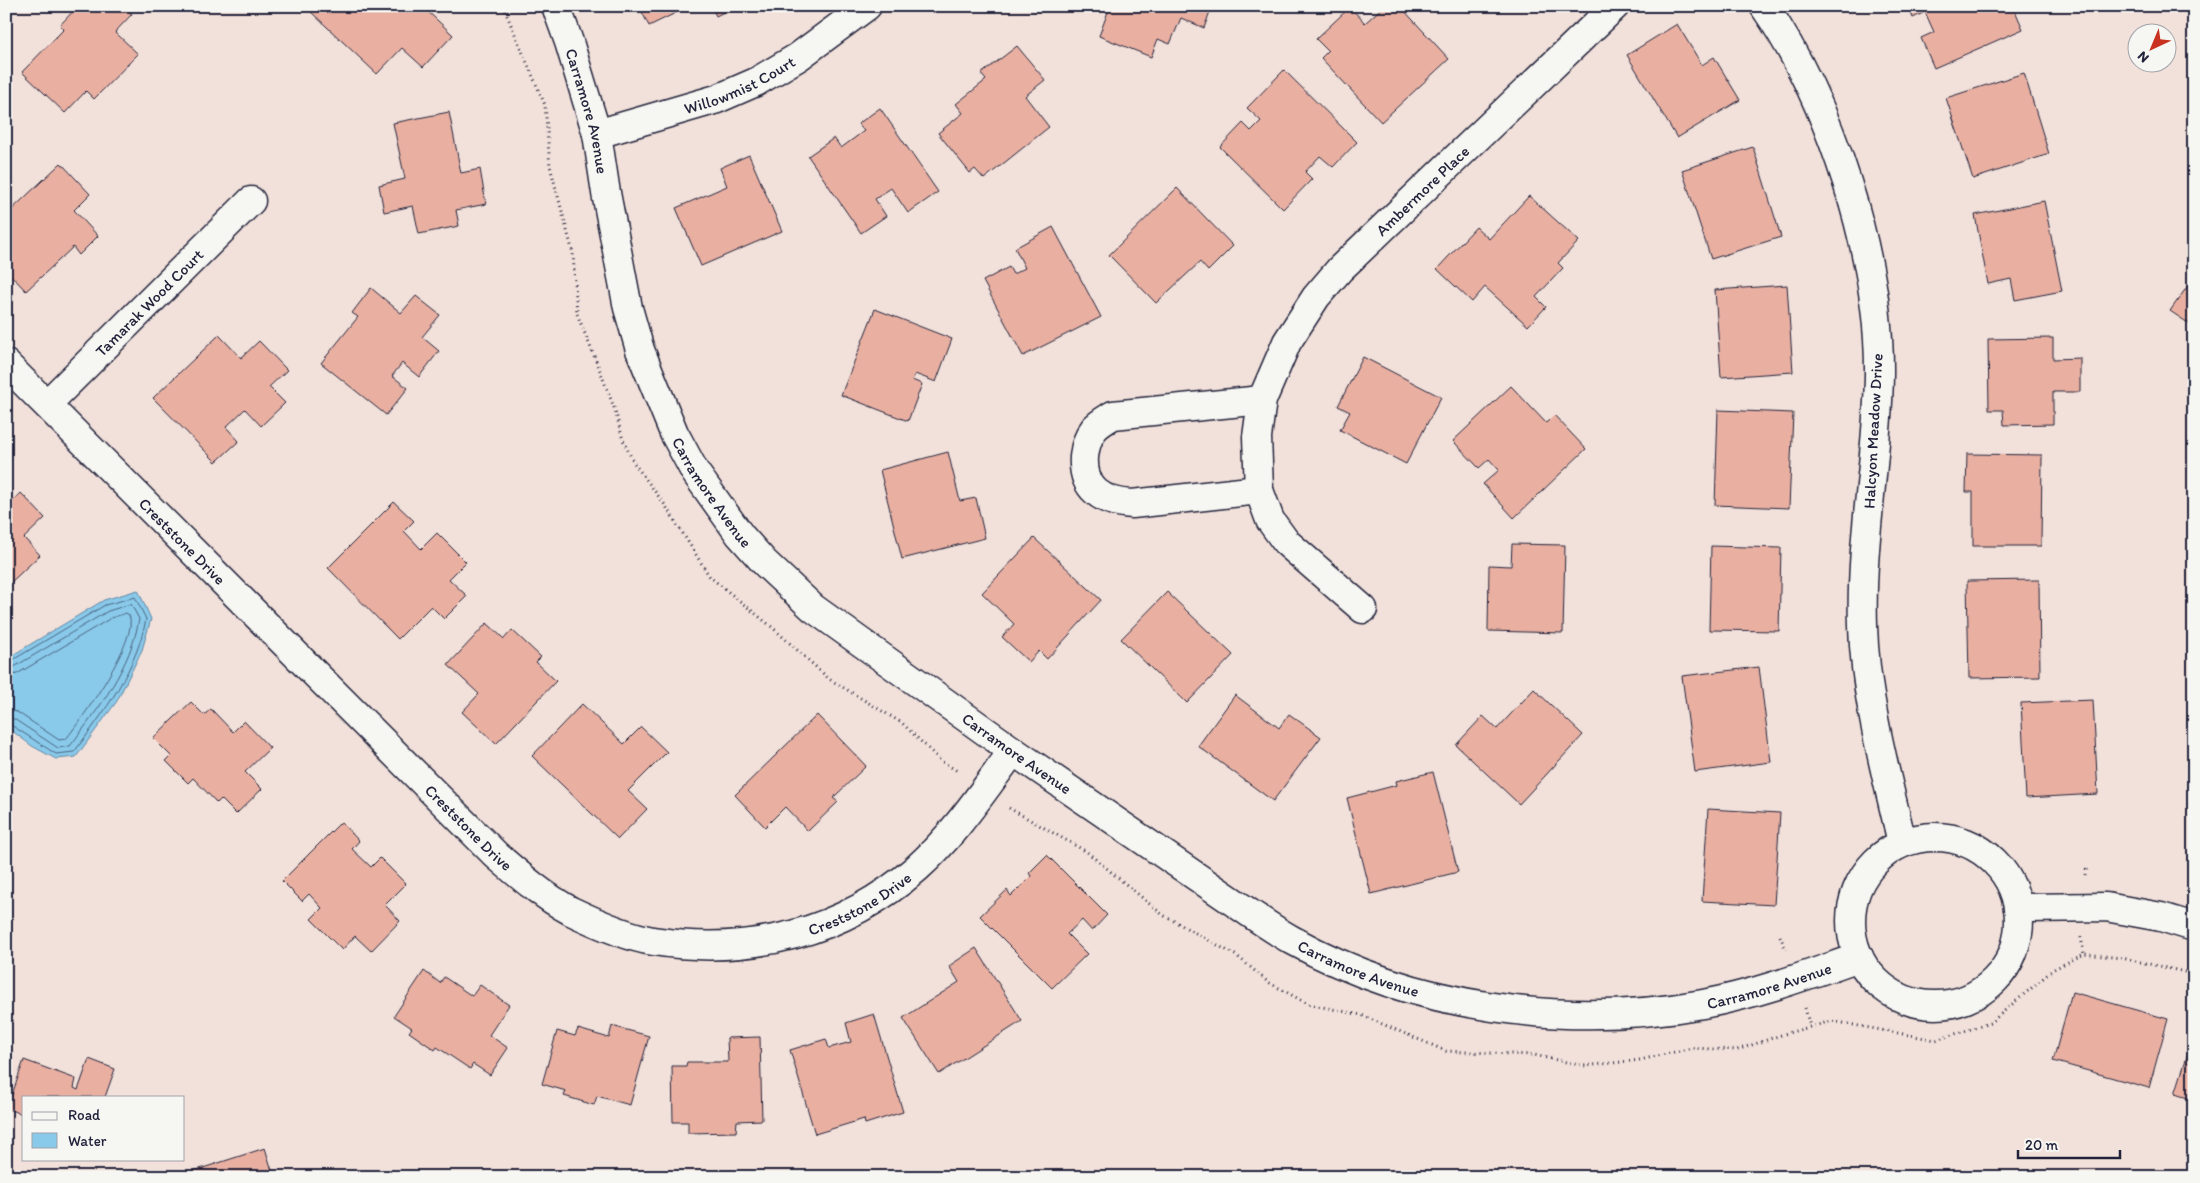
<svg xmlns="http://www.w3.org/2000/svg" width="2200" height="1183" viewBox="0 0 2200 1183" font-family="Itim,sans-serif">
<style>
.water{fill:#89c9ea;stroke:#6086a4}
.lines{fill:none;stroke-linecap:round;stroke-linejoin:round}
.shore{stroke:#4b6581;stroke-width:1}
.building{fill:#e9b0a2;stroke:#22223b}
.minor-casing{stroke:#22223b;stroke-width:31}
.path{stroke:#22223b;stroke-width:3;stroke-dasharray:1 4;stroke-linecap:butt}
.minor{stroke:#f6f6f2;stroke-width:28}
.labels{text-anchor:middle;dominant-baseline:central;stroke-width:4.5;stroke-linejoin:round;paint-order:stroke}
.street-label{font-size:16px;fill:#22223b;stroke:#f6f6f2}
</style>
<rect width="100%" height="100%" fill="#f2e1da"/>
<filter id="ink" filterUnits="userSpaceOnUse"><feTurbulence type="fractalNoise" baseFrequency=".02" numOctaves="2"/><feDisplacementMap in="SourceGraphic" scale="10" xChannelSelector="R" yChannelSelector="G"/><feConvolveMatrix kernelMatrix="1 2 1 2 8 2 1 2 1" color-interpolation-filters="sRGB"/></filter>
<g filter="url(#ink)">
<path class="water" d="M 138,590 L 151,619 L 142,650 L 117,701 L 76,757 L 56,759 L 32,746 L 7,727 L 6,659 L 104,600 Z"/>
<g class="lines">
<path class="shore" d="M 6,662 L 11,661 L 105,605 L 135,597 L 146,619 C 137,668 104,713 74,752 L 56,754 L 11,725 L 6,724
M 6,668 L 14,667 L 108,611 L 131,604 L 139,619 C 131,666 99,709 70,746 L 58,748 L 14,719 L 6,717
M 6,676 L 17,674 L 111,618 L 126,613 L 129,615 C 140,638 82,719 66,739 L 59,740 L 17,712 L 6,710"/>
</g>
<path class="building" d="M 78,6 L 124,6 L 132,14 L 115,32 L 138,54 L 94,99 L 86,91 L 65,113 L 22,72 L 64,29 L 60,25 Z
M 315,6 L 422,6 L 453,35 L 423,67 L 402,48 L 377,74 L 310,11 Z
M 639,6 L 690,6 L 649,26 Z
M 711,6 L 736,6 L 716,16 Z
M 1102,6 L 1212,6 L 1204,28 L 1181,18 L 1170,44 L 1158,39 L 1151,57 L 1099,36 L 1109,9 Z
M 1384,6 L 1400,6 L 1449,59 L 1381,122 L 1321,58 L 1328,51 L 1316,39 L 1350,7 L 1365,23 Z
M 1908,6 L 2013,6 L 2023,29 L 1934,68 L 1921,38 L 1934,32 L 1925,12 L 1913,18 Z
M 1677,24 L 1702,65 L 1714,57 L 1740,100 L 1677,138 L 1627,55 Z
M 1017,46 L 1045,80 L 1025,96 L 1049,127 L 984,179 L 975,169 L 970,173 L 938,133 L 963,113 L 956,104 L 986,80 L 981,74 Z
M 1284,70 L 1357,142 L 1333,167 L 1320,156 L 1305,172 L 1312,179 L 1283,209 L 1220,147 L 1243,123 L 1251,131 L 1261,121 L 1247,108 Z
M 2024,73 L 2049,154 L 1973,179 L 1946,98 Z
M 880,108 L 938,192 L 908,213 L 891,188 L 875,199 L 886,216 L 861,233 L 808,156 L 834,138 L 841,148 L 864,131 L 858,124 Z
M 449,112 L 461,173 L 480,169 L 486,204 L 456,210 L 459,226 L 419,234 L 413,206 L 384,212 L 379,185 L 405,179 L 393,123 Z
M 1753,147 L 1781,237 L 1711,259 L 1682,170 Z
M 749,155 L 782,231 L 701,266 L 676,208 L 727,186 L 720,168 Z
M 61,163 L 90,194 L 74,210 L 98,236 L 79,255 L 73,247 L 26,291 L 6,270 L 6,215 Z
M 1177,188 L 1233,246 L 1208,271 L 1200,262 L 1156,303 L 1109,255 Z
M 1529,196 L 1579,241 L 1558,263 L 1563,268 L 1536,297 L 1546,307 L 1528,326 L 1485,287 L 1472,302 L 1437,269 L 1476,227 L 1489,239 Z
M 2044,201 L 2062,291 L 2015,300 L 2011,279 L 1988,284 L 1975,215 Z
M 1053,227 L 1101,317 L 1023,356 L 983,281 L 1009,267 L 1013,274 L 1025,268 L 1015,248 Z
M 2194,277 L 2194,327 L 2170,311 Z
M 1787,285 L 1793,372 L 1721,377 L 1715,290 Z
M 371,288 L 401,313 L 416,296 L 440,315 L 422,337 L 439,351 L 419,377 L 402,363 L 392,376 L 408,388 L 386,415 L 321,363 L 358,317 L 352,313 Z
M 875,309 L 952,339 L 936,382 L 915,374 L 912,380 L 922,384 L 908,421 L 841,395 Z
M 219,335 L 241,358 L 259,341 L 287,370 L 269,387 L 285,403 L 261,426 L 245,409 L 226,427 L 239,441 L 216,462 L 153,398 Z
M 2053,338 L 2053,359 L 2080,358 L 2080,392 L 2053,392 L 2053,424 L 2004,425 L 2003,410 L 1989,410 L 1988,339 Z
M 1363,357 L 1441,397 L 1406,464 L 1340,430 L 1350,412 L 1338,406 Z
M 1511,386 L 1546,423 L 1554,415 L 1586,449 L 1514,518 L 1483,484 L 1499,470 L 1489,459 L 1479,468 L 1453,441 Z
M 1718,410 L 1793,413 L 1789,508 L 1715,505 Z
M 948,452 L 960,501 L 976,498 L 985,538 L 902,559 L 880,470 Z
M 1967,454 L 2042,455 L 2041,546 L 1973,546 L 1973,492 L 1966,492 Z
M 21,493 L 45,518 L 24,538 L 40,555 L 9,584 L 6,581 L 6,499 L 10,503 Z
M 394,502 L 414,521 L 404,531 L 421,549 L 437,533 L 466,562 L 449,579 L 467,596 L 444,619 L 431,606 L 398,639 L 328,568 Z
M 1034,538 L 1101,600 L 1047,659 L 1039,651 L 1029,662 L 1002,637 L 1014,624 L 982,593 Z
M 1512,544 L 1565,545 L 1563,633 L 1488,631 L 1489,565 L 1511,566 Z
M 1711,546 L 1781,548 L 1779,631 L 1709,630 Z
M 2039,580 L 2040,677 L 1969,678 L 1967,581 Z
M 1167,592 L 1233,655 L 1187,703 L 1121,639 Z
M 487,623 L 504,639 L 512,630 L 541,657 L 536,662 L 556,681 L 496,744 L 462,712 L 479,694 L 448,665 Z
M 1759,667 L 1771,762 L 1695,772 L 1682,676 Z
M 1534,689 L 1583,735 L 1519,804 L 1456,745 L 1483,716 L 1497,729 Z
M 1235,695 L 1279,728 L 1289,714 L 1321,737 L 1273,801 L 1198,746 Z
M 2093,700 L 2098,794 L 2026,798 L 2021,703 Z
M 191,702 L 204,715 L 211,709 L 233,732 L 244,721 L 270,748 L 245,772 L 262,789 L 236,814 L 221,799 L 217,803 L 193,778 L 188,783 L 166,761 L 171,756 L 153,738 Z
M 582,704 L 624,744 L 641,727 L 667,752 L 628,791 L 647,809 L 618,839 L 532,756 Z
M 817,715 L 866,766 L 833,798 L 838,802 L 808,831 L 785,807 L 765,827 L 735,795 Z
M 1433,772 L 1458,872 L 1371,894 L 1347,798 L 1397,785 L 1396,781 Z
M 1708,809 L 1780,813 L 1774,905 L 1702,901 Z
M 341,822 L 359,841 L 352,849 L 371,867 L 380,858 L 406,884 L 385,905 L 400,921 L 371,951 L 355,936 L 342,950 L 311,919 L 322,908 L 309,894 L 302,901 L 282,881 Z
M 1047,855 L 1107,915 L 1092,931 L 1082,920 L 1067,934 L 1087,954 L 1052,988 L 980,916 L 1007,890 L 1011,896 L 1031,876 L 1029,873 Z
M 976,948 L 1022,1021 L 939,1074 L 903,1018 L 959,982 L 949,966 Z
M 424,971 L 440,983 L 444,977 L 472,996 L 480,985 L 509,1005 L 489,1035 L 508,1048 L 490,1075 L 473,1064 L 470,1069 L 437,1047 L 435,1050 L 409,1032 L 412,1028 L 394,1016 Z
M 2072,992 L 2168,1019 L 2149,1088 L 2053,1061 Z
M 874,1014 L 903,1112 L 865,1124 L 864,1119 L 815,1134 L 790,1050 L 826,1039 L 829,1048 L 851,1042 L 846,1023 Z
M 612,1026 L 649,1036 L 630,1105 L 597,1096 L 594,1105 L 564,1096 L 566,1091 L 542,1084 L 557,1031 L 575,1036 L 578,1029 L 609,1038 Z
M 2194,1034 L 2194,1100 L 2175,1094 Z
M 760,1037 L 762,1120 L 737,1121 L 736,1132 L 688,1133 L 688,1122 L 673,1122 L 672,1066 L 686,1066 L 687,1062 L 728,1062 L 727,1038 Z
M 89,1059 L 115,1069 L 105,1097 L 24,1097 L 24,1121 L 21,1120 L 23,1114 L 7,1109 L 24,1060 L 76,1079 L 74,1088 L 78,1090 Z
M 265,1148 L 274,1177 L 175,1177 Z"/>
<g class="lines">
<g class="minor-casing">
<g id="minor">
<path id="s1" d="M 556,6 L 569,42 L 597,134 L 606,193 L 628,308 L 640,350 L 674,433 L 695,472 L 740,535 L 765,563 L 813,608 L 1013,751 L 1254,916 C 1266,924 1279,933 1292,940 C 1414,1008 1566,1029 1703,1004 C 1756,994 1808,975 1859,957"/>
<path d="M 1764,6 C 1831,103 1880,256 1879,374 C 1878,458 1860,542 1863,626 C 1865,699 1886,772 1902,843"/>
<path id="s2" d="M 597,134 L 717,99 L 756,82 L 798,57 L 867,6"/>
<path id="s3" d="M 6,364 L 496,855 C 519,875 543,896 571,911 C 594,922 628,937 653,941 C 750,956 843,933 917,868 C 954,835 983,791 1013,751"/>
<path id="s4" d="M 47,404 L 251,201"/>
<path d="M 1259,490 L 1132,504 C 1102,502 1082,489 1084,457 C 1085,446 1087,438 1094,429 C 1099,423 1107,419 1113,415 L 1262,400"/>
<path id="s5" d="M 1363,609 L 1286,542 L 1270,520 L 1259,490 L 1257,437 L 1262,400 L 1287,342 L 1316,297 L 1340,269 L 1615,6"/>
<circle cx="1935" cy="921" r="84"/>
<path d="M 2018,908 L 2106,907 L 2161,917 L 2194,927"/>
</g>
</g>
<path class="path" d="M 503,6 L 545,105 L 550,166 L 573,253 L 577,314 L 599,368 L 615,410 L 623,440 L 634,463 L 665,505 L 710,577 L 772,627 L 829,679 L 902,723 L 941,761 L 959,772
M 1009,808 L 1087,852 L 1163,915 L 1237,956 L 1268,982 L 1308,1004 L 1361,1015 L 1446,1051 L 1534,1055 L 1584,1066 L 1640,1060 L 1692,1048 L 1737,1050 L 1784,1034 L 1832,1021 L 1936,1040 L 1990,1023 L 2054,969 L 2084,954 L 2122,958 L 2194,974
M 2085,875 L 2087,867
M 1780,936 L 1786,950
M 2081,937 L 2084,954
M 1805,1008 L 1810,1027"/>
<use href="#minor" class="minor"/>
</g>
</g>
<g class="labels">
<g class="street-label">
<text stroke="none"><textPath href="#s2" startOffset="151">Willowmist Court</textPath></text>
<text stroke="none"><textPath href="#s1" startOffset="110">Carramore Avenue</textPath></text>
<text stroke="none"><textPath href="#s5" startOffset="519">Ambermore Place</textPath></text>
<text stroke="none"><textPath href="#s4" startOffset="144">Tamarak Wood Court</textPath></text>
<text transform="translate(1873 431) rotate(-87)">Halcyon Meadow Drive</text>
<text stroke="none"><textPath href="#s1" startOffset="515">Carramore Avenue</textPath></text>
<text stroke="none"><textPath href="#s3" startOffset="250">Creststone Drive</textPath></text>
<text stroke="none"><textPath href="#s1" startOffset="920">Carramore Avenue</textPath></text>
<text stroke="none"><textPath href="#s3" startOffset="655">Creststone Drive</textPath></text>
<text stroke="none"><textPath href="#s3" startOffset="1090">Creststone Drive</textPath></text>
<text stroke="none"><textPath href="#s1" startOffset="1325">Carramore Avenue</textPath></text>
<text stroke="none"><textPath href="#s1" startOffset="1745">Carramore Avenue</textPath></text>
</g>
</g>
<rect width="2200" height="1183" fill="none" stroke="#f6f6f2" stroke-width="25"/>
<rect x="12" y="12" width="2175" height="1158" fill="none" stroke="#22223b" stroke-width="2" filter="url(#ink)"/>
<rect x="22" y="1096" width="162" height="65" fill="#f6f6f2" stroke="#a1a1a9"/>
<rect x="32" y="1112" width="25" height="8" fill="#f6f6f2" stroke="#a1a1a9"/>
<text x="68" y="1120" font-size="15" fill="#22223b">Road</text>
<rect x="32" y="1133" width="25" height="15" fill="#89c9ea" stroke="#a1a1a9"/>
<text x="68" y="1146" font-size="15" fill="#22223b">Water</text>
<g transform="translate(2152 48) rotate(224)"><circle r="24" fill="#f6f6f2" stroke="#a1a1a9"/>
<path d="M0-4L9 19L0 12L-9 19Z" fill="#c8321e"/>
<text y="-8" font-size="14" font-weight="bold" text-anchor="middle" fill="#22223b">N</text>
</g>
<path d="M2018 1150v8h102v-8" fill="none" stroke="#22223b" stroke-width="2.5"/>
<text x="2025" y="1150" font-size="15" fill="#22223b" stroke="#f6f6f2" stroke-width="4" paint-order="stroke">20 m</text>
</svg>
